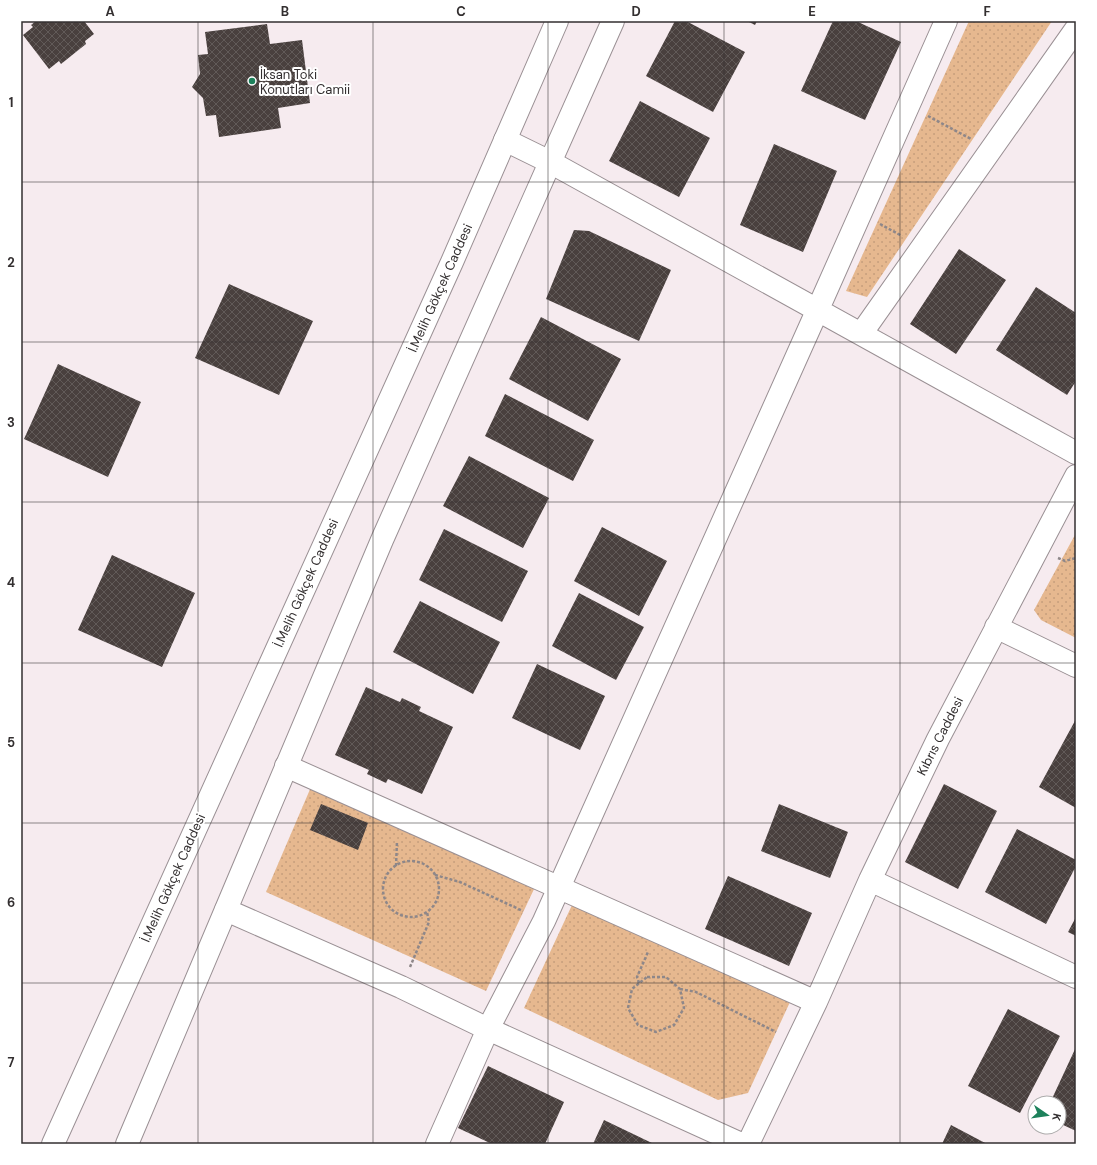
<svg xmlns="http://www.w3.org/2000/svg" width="1097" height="1165" viewBox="0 0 1097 1165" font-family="'DM Sans',sans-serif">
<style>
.park{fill:url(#park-dots)}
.building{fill:url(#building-cross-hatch)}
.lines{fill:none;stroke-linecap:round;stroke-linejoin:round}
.minor-casing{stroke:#9a9094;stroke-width:24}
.major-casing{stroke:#9a9094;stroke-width:24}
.path{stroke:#8e8789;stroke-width:2.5;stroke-dasharray:3 2;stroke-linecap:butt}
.minor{stroke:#fff;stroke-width:22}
.major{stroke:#fff;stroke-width:22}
.grid{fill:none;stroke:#332f30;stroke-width:1;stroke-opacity:0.55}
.poi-dot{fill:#1d815b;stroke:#fff;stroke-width:1.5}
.labels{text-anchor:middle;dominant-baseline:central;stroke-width:4;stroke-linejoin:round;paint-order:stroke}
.poi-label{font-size:13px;fill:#332f30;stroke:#fff;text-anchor:start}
.street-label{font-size:13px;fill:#332f30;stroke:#fff}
.neatline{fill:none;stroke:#332f30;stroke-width:1.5}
.grid-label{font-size:13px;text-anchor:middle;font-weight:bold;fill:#332f30}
</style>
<defs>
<pattern id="park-dots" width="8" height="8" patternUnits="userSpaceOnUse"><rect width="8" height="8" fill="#e6b88f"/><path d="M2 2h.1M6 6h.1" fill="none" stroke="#c69e7c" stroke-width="1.8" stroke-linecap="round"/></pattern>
<pattern id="building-cross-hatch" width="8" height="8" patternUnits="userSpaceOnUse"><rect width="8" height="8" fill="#49403e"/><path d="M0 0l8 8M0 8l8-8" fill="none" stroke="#615a58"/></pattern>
</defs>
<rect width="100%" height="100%" fill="#f6ebef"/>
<path class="park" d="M 969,21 L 1052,21 L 867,297 L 846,291 Z
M 1076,533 L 1076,638 L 1041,620 L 1034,610 Z
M 311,787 L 535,887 L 486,991 L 266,892 Z
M 572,905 L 790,1002 L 748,1093 L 718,1100 L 524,1008 Z"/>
<path class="building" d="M 36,21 L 84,21 L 94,34 L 85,41 L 86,44 L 61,64 L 59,61 L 49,69 L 23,35 L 33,27 L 31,25 Z
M 675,21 L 686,21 L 745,52 L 713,112 L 646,76 Z
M 747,21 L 757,21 L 755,25 Z
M 833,21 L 856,21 L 901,42 L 865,120 L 801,91 Z
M 267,24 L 270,44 L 302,40 L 310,103 L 278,108 L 281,128 L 219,137 L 216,115 L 206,116 L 203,98 L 192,87 L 200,74 L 198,55 L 208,54 L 205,32 Z
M 640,101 L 710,138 L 679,197 L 609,161 Z
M 774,144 L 837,171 L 803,252 L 740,225 Z
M 574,230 L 589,231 L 671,270 L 639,341 L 546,299 Z
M 959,249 L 1006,280 L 956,354 L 910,324 Z
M 229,284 L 313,321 L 279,395 L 195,358 Z
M 1036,287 L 1076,313 L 1076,381 L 1067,395 L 996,350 Z
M 541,317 L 621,359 L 588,421 L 509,379 Z
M 58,364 L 141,402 L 108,477 L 24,439 Z
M 505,394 L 594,440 L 573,481 L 485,436 Z
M 469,456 L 549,498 L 523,548 L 443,506 Z
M 602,527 L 667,561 L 639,616 L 574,581 Z
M 444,529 L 528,571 L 502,622 L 419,580 Z
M 112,555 L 195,593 L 162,667 L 78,630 Z
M 579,593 L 644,627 L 616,680 L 552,646 Z
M 420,601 L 500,642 L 473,694 L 393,652 Z
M 537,664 L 605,696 L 580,750 L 512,718 Z
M 366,687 L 400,702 L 402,698 L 421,707 L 419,711 L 453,727 L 422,794 L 388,779 L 386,783 L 367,774 L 369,770 L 335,755 Z
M 1076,719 L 1076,808 L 1039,787 Z
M 944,784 L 997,811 L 958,889 L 905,862 Z
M 321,804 L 368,823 L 358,850 L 310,830 Z
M 779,804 L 848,832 L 830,878 L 761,851 Z
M 1017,829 L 1076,860 L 1076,866 L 1046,924 L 985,892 Z
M 728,876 L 812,913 L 789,966 L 705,929 Z
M 1076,917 L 1076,936 L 1068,932 Z
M 1008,1009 L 1060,1036 L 1020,1113 L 968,1086 Z
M 1076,1047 L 1076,1131 L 1059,1123 L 1059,1103 L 1050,1103 Z
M 488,1066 L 564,1102 L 545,1144 L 492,1144 L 458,1128 Z
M 604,1120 L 654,1144 L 593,1144 Z
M 951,1125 L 987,1144 L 942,1144 Z"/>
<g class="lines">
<g class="minor-casing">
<path id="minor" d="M 505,140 L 550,162 L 1076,453
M 861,334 L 1076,29
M 996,627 L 1076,666
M 286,766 L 816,1002
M 870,880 L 1076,977
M 226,910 L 401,987 L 488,1029 L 741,1144
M 437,1144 L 488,1029 L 544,921 L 818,309 L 946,21
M 748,1144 L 816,1002 L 870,880 L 938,739 L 1076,476"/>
</g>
<g class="major-casing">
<path id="major" d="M 53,1144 L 452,262 L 557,21
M 127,1144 L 382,540 L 613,21"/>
</g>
<path class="path" d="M 928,116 L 971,139
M 880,224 L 902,236
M 1058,558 L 1065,561 L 1076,558
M383 889a28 28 0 1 1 56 0a28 28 0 1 1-56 0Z
M 396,866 L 397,841
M 435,875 L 460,882 L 523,911
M 410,967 L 429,922 L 427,912
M 647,977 L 666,977 L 680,989 L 684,1008 L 674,1025 L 656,1032 L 638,1025 L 628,1008 L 632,989 Z
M 639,983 L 637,977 L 648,952
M 680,989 L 696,992 L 776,1032"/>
<use href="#minor" class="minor"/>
<use href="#major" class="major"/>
</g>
<path class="grid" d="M 198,21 L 198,1144M 373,21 L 373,1144M 548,21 L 548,1144M 724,21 L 724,1144M 900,21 L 900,1144M 21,182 L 1076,182M 21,342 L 1076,342M 21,502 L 1076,502M 21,663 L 1076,663M 21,823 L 1076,823M 21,983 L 1076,983"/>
<circle class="poi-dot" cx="252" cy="81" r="4"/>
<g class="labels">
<g class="poi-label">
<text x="260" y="74">İksan Toki<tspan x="260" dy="15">Konutları Camii</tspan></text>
</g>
<g class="street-label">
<text transform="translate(440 288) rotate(-66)">İ.Melih Gökçek Caddesi</text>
<text transform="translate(306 583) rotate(-66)">İ.Melih Gökçek Caddesi</text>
<text transform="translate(940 736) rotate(-63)">Kıbrıs Caddesi</text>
<text transform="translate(173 878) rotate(-66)">İ.Melih Gökçek Caddesi</text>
</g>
</g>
<rect width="1097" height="1165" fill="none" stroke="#ffffff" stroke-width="44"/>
<g transform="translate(1047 1115) rotate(103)"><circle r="19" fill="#ffffff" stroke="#adacac"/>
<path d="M0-3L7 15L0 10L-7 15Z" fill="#1d815b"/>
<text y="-6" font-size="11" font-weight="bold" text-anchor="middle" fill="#332f30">K</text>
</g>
<rect x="22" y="22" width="1053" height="1121" class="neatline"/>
<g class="grid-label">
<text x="110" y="16">A</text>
<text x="285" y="16">B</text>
<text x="461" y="16">C</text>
<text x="636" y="16">D</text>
<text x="812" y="16">E</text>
<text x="987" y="16">F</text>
<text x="11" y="107">1</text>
<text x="11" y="267">2</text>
<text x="11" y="427">3</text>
<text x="11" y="587">4</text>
<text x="11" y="747">5</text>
<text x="11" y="907">6</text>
<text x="11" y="1067">7</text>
</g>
</svg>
